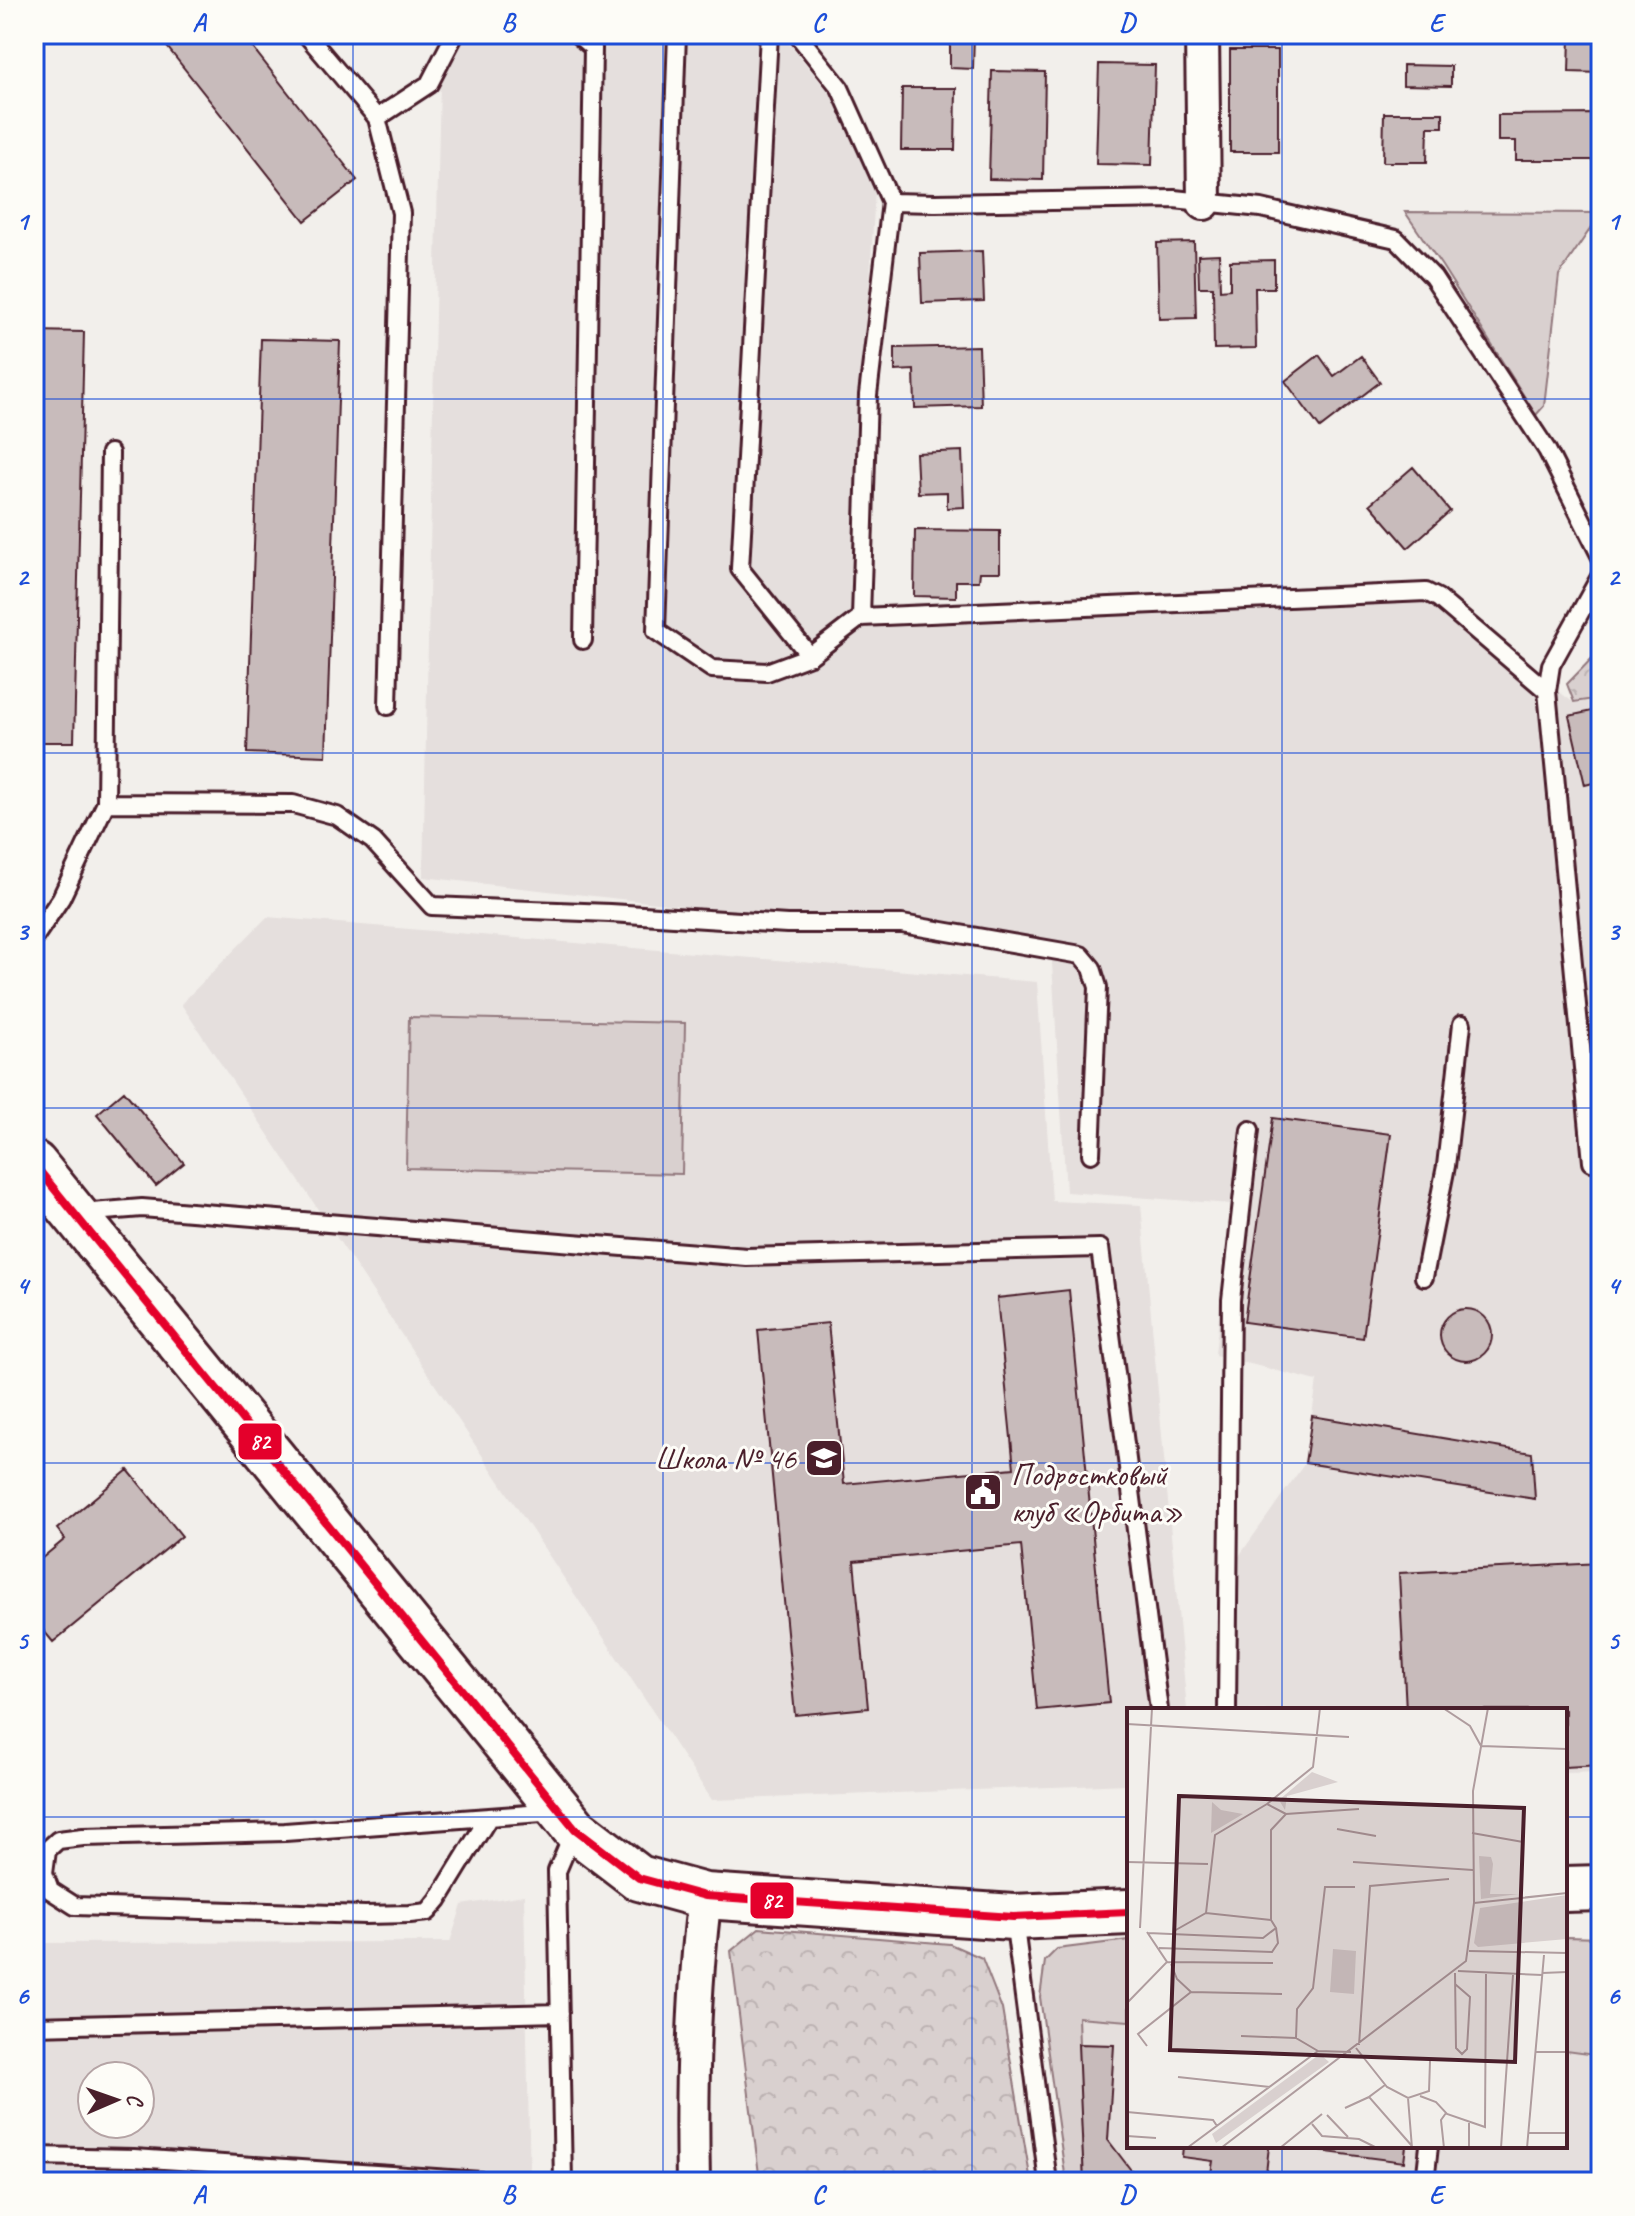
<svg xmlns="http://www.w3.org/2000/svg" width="1635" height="2216" viewBox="0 0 1635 2216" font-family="Caveat,sans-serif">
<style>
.built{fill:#e5dfdd;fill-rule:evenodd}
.grass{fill:#d9d0cf;stroke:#92787d;stroke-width:2}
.forest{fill:url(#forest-crowns);stroke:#92787d;stroke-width:2}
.building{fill:#c8bbbb;stroke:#4a1f2b;stroke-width:2}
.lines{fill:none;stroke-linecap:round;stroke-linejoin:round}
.lane-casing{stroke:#4a1f2b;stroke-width:22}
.street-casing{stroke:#4a1f2b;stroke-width:38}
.secondary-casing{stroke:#4a1f2b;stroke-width:50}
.lane{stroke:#fdfcf7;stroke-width:16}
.street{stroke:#fdfcf7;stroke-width:32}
.secondary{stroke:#fdfcf7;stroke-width:44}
.bus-1-casing{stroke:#fdfcf7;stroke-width:14}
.bus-1{stroke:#e4002b;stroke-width:8}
.grid{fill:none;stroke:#1d4ed8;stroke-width:2;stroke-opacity:0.55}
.labels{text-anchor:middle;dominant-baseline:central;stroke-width:6;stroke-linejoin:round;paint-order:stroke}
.poi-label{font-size:32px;fill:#4a1f2b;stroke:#fdfcf7;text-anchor:end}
.inset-road{fill:none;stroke:#af9c9e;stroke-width:2}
.view{fill:#4a1f2b;fill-opacity:0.15;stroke:#4a1f2b;stroke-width:4}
.inset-edge{fill:none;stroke:#4a1f2b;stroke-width:4}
.line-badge{stroke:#fdfcf7;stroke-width:3}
.badge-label{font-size:22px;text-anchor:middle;font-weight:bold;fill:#fff}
.neatline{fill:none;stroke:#1d4ed8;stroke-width:3}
.grid-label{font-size:26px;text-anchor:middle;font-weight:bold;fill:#1d4ed8}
</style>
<defs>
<pattern id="forest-crowns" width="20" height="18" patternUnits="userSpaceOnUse" patternTransform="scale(2)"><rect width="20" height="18" fill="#d9d0cf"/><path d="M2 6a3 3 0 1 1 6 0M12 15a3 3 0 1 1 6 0" fill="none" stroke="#bcb2b2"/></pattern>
</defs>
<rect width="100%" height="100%" fill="#f2efeb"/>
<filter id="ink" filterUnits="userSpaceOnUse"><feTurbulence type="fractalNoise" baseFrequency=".0125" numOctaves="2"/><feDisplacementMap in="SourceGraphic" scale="16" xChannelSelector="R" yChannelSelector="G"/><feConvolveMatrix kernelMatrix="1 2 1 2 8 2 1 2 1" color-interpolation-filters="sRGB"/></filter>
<g filter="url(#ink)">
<path class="built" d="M 441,34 L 781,34 L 831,95 L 875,189 L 864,391 L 855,605 L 1433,582 L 1537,676 L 1573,702 L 1601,698 L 1601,1772 L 1565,1773 L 1565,1710 L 1238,1710 L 1237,1559 L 1305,1463 L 1317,1381 L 1215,1355 L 1231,1204 L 1066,1192 L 1051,947 L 423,877 Z
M 267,917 L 1037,982 L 1052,1201 L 1141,1205 L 1187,1710 L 1129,1710 L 1129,1784 L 712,1800 L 181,1004 Z
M 524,1895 L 530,2182 L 34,2182 L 34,1943 L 450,1942 L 462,1905 ZM 92,2076 L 140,2076 L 140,2124 L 92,2124 Z
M 1601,2012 L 1601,2182 L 1084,2182 L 1078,2017 L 1129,2021 L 1129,2146 L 1565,2146 L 1565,2051 L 1594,2055 Z"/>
<path class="grass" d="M 1405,212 L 1601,213 L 1559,275 L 1544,406 L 1536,415 L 1442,266 Z
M 409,1017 L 685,1023 L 682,1174 L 406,1168 Z
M 1565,1937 L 1601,1938 L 1601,2012 L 1594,2055 L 1565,2051 Z
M 1129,1940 L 1129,2021 L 1078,2017 L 1084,2182 L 1071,2182 L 1065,2174 L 1040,1997 L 1045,1961 L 1057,1949 Z"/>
<path class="forest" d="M 1601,649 L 1601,698 L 1574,702 L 1567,684 Z
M 759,1928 L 950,1944 L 982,1958 L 1002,2009 L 1031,2182 L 760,2182 L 731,1951 Z"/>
<path class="building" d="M 157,34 L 242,34 L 357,180 L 305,221 Z
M 950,34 L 974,34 L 973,69 L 950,68 Z
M 1069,34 L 1091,34 L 1090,43 L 1069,43 Z
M 1570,36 L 1601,37 L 1601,73 L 1569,72 Z
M 1230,50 L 1278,50 L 1278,152 L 1230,152 Z
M 1099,64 L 1155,65 L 1152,165 L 1096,164 Z
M 1403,65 L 1451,66 L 1451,86 L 1403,85 Z
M 992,71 L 1045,72 L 1043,180 L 989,179 Z
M 902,88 L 956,88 L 955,150 L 901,150 Z
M 1384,113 L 1443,113 L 1443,127 L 1428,127 L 1427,162 L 1383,162 Z
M 1601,114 L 1601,160 L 1516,160 L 1516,141 L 1498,141 L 1498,115 Z
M 1194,242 L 1196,318 L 1159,319 L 1157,243 Z
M 982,251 L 984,301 L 922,303 L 920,253 Z
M 1219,254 L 1220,290 L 1230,289 L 1230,261 L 1274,260 L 1274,288 L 1255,288 L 1256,348 L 1214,349 L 1213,287 L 1199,287 L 1198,255 Z
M 34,331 L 84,332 L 74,742 L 34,742 Z
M 261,339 L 340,341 L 326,756 L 247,753 Z
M 979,346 L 981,406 L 915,408 L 914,370 L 895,371 L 895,348 Z
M 1319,355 L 1334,376 L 1361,356 L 1380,382 L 1320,428 L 1285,381 Z
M 962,451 L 964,507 L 947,508 L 947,492 L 918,493 L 916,453 Z
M 1413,467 L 1450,511 L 1408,548 L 1370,504 Z
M 915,530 L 1000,531 L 1000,572 L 980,572 L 979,581 L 956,581 L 956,597 L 914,596 Z
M 1601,709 L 1601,781 L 1585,785 L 1569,716 Z
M 124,1091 L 184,1163 L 156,1186 L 97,1114 Z
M 1273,1118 L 1391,1134 L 1363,1338 L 1244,1322 Z
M 1069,1290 L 1109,1703 L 1037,1710 L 1021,1545 L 854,1561 L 868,1708 L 795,1715 L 758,1330 L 828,1323 L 844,1484 L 1014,1468 L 997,1298 Z
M1440 1335a26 26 0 1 1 52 0a26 26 0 1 1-52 0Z
M 1312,1416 L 1532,1453 L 1535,1499 L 1305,1463 Z
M 128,1470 L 182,1536 L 53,1642 L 34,1619 L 34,1560 L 36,1563 L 65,1539 L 57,1529 Z
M 1601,1563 L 1601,1765 L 1565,1767 L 1565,1710 L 1406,1710 L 1399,1573 Z
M 1078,2044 L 1114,2045 L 1108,2140 L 1140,2182 L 1084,2182 Z
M 1183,2146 L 1269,2146 L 1265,2182 L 1210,2180 L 1213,2161 L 1182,2157 Z
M 1280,2146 L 1406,2146 L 1404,2162 Z"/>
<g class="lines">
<g class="lane-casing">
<path id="lane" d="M 306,34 L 377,118 L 401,213 L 388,706
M 577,34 L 593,48 L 583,640
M 677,34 L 656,631 L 712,669 L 767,672 L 810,656
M 769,34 L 740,569 L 810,656 L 861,617 L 1426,592 L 1438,598 L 1547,691 L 1592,1162
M 797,34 L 840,88 L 891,202 L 868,395 L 861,617
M 377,118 L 429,84 L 455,34
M 891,202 L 935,203 L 1174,199 L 1261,208 L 1396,239 L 1433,277 L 1547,450 L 1601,557
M 1547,691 L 1551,665 L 1601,575
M 106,803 L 110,453
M 34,938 L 61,898 L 106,803 L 293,804 L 337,816 L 373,841 L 432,906 L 610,913 L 787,924 L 902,924 L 1081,955 L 1092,968 L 1098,987 L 1091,1154
M 80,1213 L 142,1208 L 747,1257 L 1100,1248 L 1159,1710
M 34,1214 L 57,1195
M 1424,1277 L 1446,1166 L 1462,1024
M 1227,1710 L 1231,1300 L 1250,1130
M 489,1817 L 438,1900 L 428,1912 L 410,1914 L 365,1915 L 75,1906 L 50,1890 L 44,1873 L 47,1850 L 58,1840 L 83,1837 L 285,1832 L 555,1812
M 1014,1919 L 1048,2182
M 34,2026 L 560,2013
M 34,2156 L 134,2158 L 496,2182
M 563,2182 L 557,1871 L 574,1831
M 1425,2182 L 1429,2146"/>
</g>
<g class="street-casing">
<path id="street" d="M 1202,34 L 1204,203
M 693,2182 C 691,2087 693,1990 705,1896"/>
</g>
<g class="secondary-casing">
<path id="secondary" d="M 34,1164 L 575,1829 L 639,1878 L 705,1896 L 1013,1917 L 1129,1912
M 1565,1889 L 1601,1888"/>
</g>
<use href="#lane" class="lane"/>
<use href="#street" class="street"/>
<use href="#secondary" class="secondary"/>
<g class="bus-1-casing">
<path id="bus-1" d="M 34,1164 L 575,1829 L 639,1878 L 705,1896 L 1013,1917 L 1129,1912"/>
</g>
<use href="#bus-1" class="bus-1"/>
</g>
</g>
<path class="grid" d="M 353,34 L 353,2182M 663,34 L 663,2182M 972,34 L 972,2182M 1282,34 L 1282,1710M 34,399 L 1601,399M 34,753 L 1601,753M 34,1108 L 1601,1108M 34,1463 L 1601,1463M 34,1817 L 1129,1817M 1565,1817 L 1601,1817M 1282,2146 L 1282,2182"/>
<defs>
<g id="school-square" transform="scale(2)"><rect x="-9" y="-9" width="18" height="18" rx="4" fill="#4a1f2b" stroke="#fdfcf7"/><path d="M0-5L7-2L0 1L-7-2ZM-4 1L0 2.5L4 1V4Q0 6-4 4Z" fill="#fff"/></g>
<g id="civic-square" transform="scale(2)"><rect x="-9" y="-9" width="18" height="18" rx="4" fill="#4a1f2b" stroke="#fdfcf7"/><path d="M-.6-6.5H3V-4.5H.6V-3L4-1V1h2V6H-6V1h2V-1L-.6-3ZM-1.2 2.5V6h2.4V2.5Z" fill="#fff"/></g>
</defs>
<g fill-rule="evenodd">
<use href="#school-square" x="824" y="1458"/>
<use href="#civic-square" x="983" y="1492"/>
</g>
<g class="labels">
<g class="poi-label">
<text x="796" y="1458">Школа № 46</text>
<text x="1011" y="1474" text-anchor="start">Подростковый<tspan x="1011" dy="37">клуб «Орбита»</tspan></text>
</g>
</g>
<g transform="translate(1127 1708)">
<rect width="440" height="440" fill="#f2efeb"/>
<path d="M 85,94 L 94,102 L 116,106 L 84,125 ZM 352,148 L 364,149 L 366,156 L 363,186 L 391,186 L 354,191 ZM 206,241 L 229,243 L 227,286 L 203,284 Z" fill="#d9d0cf"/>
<path d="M 185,64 L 211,74 L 160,88 L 158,102 L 152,92 ZM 440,187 L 440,231 L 351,239 L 347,235 L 353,200 ZM 193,346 L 202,354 L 89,435 L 85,426 Z" fill="#d9d0cf"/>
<path class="inset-road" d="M 316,0 L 343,18 L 354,38 L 440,41M 0,16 L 222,29M 159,106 L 140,96 L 186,59 L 193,0M 210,121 L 249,128M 345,125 L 396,134M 0,154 L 81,156M 226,154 L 346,162M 347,195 L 440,185M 79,205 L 88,127 L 140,96M 13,220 L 25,0M 47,223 L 79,205 L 144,212M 21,225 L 136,230 L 149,220 L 144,212 L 144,122 L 159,106 L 232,101M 32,240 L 145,244 L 151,235 L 149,220M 342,243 L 440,245M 40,254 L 146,255M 44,256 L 50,271 L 64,284M 331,263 L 415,267M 328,265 L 329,340 L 335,346 L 340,341 L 343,289 L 328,276M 415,265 L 440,264M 0,295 L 40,254 L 20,224M 114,328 L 169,330M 232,337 L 243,178 L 322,171M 20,338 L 11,326 L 64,284 L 155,286M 229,340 L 260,379 L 281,390 L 302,383 L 303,353M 191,343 L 169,330 L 170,301 L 186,280 L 198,179 L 228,179M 408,344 L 440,344M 51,369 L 143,379M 258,377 L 242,389 L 285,438M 293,388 L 309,394 L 320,406 L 358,419 L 359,266M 281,390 L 285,440M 218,400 L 242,389M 0,404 L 86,412 L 90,418M 200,407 L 221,429M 185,416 L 195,428 L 232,431 L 250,440M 401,425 L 440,425M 0,428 L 29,430M 60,440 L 191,343 L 224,344M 94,440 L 339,253 L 347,195 L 346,83 L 361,0M 153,440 L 195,406M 317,440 L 314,412 L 319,405M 342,440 L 342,415M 374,440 L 386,267M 400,440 L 417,247"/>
<path class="view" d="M 52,88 L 397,100 L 388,354 L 43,342 Z"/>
<rect width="440" height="440" class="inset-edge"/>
</g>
<g class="line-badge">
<rect x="237" y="1422" width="46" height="39" rx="8" fill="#e4002b"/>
<rect x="749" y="1881" width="46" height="39" rx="8" fill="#e4002b"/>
</g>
<g class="badge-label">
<text x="260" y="1449">82</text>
<text x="772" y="1908">82</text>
</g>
<rect width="1635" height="2216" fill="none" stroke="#fdfcf7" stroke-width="88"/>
<g transform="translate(116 2100) rotate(88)"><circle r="38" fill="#fdfcf7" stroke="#b5a4a5" stroke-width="2"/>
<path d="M0-6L14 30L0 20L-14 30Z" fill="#4a1f2b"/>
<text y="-12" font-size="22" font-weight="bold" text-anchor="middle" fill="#4a1f2b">С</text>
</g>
<rect x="44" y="44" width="1547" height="2128" class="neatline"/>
<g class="grid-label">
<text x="199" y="31">A</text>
<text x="508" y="31">B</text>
<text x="818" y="31">C</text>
<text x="1127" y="31">D</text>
<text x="1436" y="31">E</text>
<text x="22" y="230">1</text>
<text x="1613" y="230">1</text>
<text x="22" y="585">2</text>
<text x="1613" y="585">2</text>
<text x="22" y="940">3</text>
<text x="1613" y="940">3</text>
<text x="22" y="1294">4</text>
<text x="1613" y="1294">4</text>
<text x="22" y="1649">5</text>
<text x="1613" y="1649">5</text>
<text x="22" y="2004">6</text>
<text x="1613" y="2004">6</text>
<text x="199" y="2203">A</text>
<text x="508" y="2203">B</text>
<text x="818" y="2203">C</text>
<text x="1127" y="2203">D</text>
<text x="1436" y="2203">E</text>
</g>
</svg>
